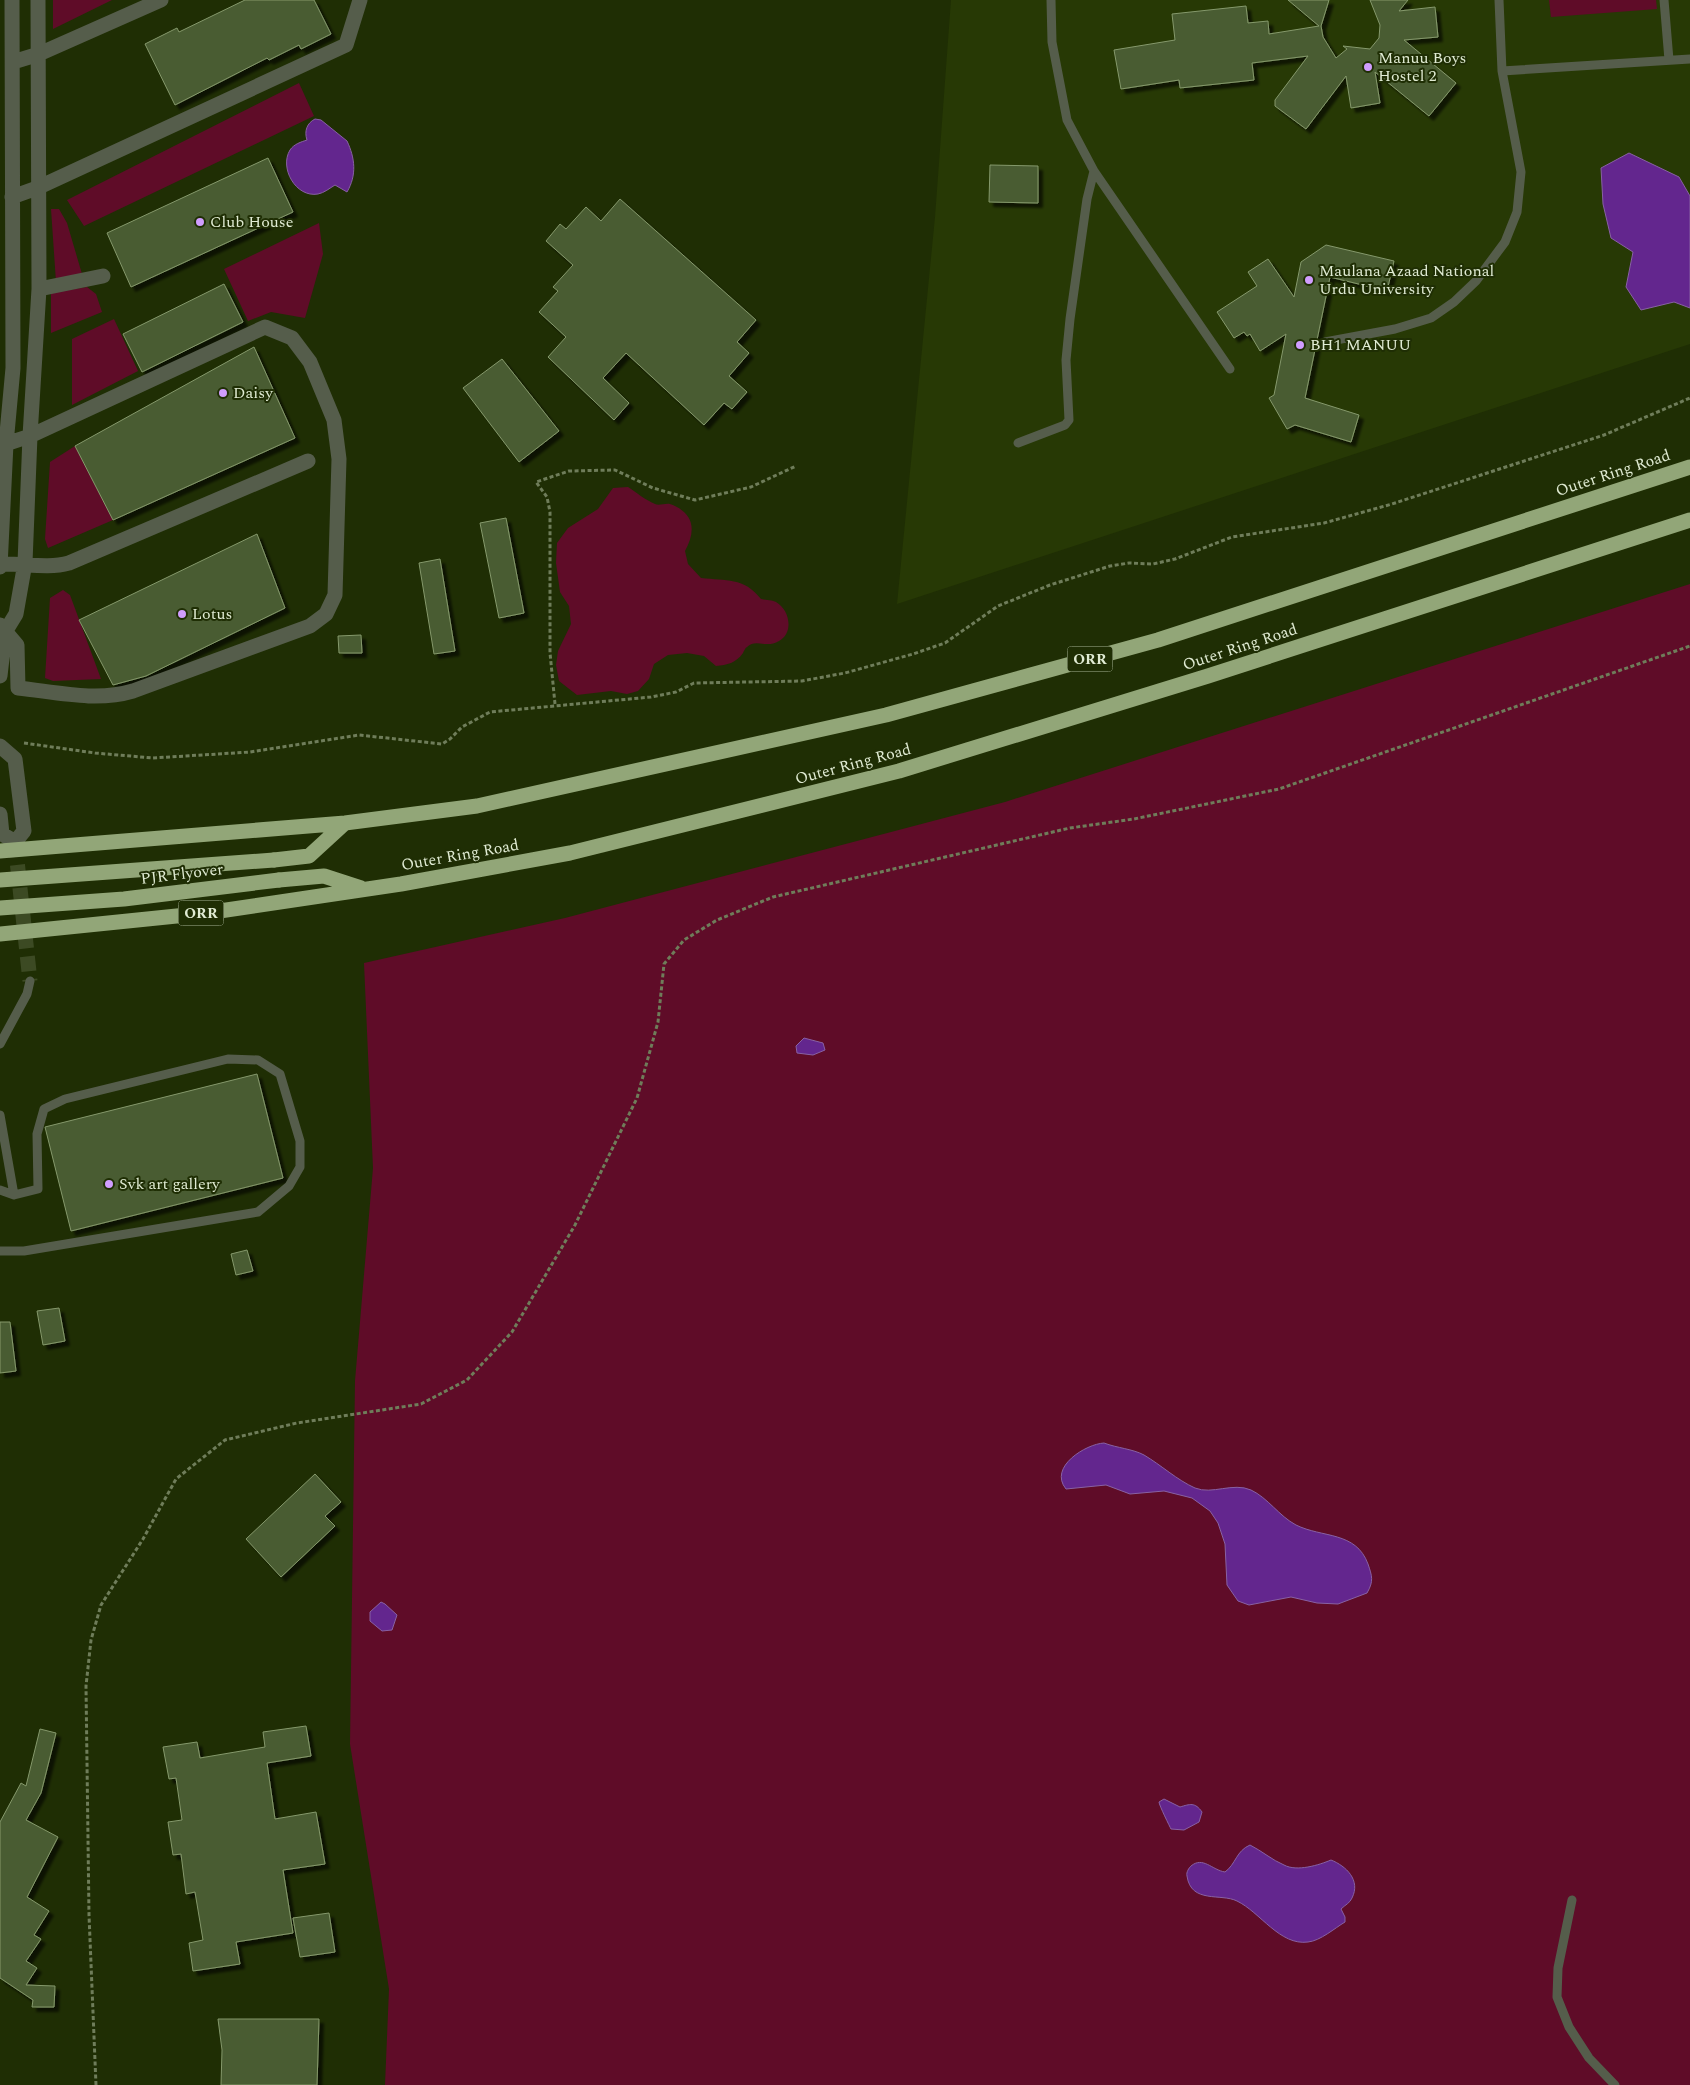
<svg xmlns="http://www.w3.org/2000/svg" width="1690" height="2085" viewBox="0 0 1690 2085" font-family="Spectral,serif">
<style>
.built{fill:#273905}
.green{fill:#5f0c28}
.water{fill:#63268e;stroke:#8861a3}
.building{fill:#495b31;stroke:#85996c;filter:url(#shadow)}
.lines{fill:none;stroke-linecap:round;stroke-linejoin:round}
.street-tunnel{stroke:#3c4a23;stroke-width:15;stroke-dasharray:15 8;stroke-linecap:butt}
.path{stroke:#6f7d5a;stroke-width:3;stroke-dasharray:4 2.5;stroke-linecap:butt}
.lane{stroke:#555d4b;stroke-width:9}
.street{stroke:#555d4b;stroke-width:15}
.highway{stroke:#92a678;stroke-width:15}
.highway-bridge{stroke:#92a678;stroke-width:15}
.poi-dot{fill:#d09dfe;stroke:#1f2e04;stroke-width:2}
.labels{text-anchor:middle;dominant-baseline:central;stroke-width:4;stroke-linejoin:round;paint-order:stroke}
.shield{fill:#1f2e04;stroke:#a6b295;stroke-width:1}
.shield-label{font-size:15px;font-weight:bold;fill:#e0ebd3}
.poi-label{font-size:16px;fill:#e0ebd3;stroke:#1f2e04;text-anchor:start}
.street-label{font-size:16px;fill:#e0ebd3;stroke:#1f2e04}
</style>
<defs>
<filter id="shadow"><feDropShadow dx="4.5" dy="4.5" stdDeviation="1" flood-color="#0009"/></filter>
</defs>
<rect width="100%" height="100%" fill="#1f2e04"/>
<path class="built" d="M 951,0 L 1690,0 L 1690,344 L 897,604 L 935,217 Z"/>
<path class="green" d="M 53,0 L 112,0 L 53,29 Z
M 1549,0 L 1656,0 L 1657,9 L 1551,17 Z
M 299,83 L 314,116 L 84,226 L 67,200 Z
M 51,209 L 59,209 L 67,223 L 82,274 L 56,282 Z
M 319,223 L 323,254 L 305,318 L 271,312 L 248,321 L 224,269 Z
M 87,287 L 96,294 L 102,312 L 51,333 L 51,293 Z
M 114,319 L 138,371 L 72,405 L 72,339 Z
M 75,446 L 113,520 L 48,548 L 45,539 L 50,462 Z
M 628,487 C 636,492 645,500 655,504 C 659,506 665,503 670,504 C 695,513 696,531 685,551 L 688,564 L 701,578 C 726,581 744,577 761,599 C 765,600 773,600 776,602 C 790,610 794,633 779,641 C 766,649 756,638 747,647 C 745,648 744,651 743,653 C 736,663 727,665 716,666 L 704,656 L 687,653 L 668,655 L 654,664 L 649,679 L 638,691 L 627,694 L 611,691 L 577,695 L 559,681 L 556,665 L 558,651 L 571,624 L 569,606 L 560,592 L 556,563 L 557,543 L 568,528 L 598,509 L 613,488 Z
M 1690,584 L 1690,2085 L 385,2085 L 389,1989 L 350,1744 L 355,1381 L 373,1168 L 364,963 L 565,918 L 1005,802 Z
M 63,590 L 70,595 L 101,679 L 53,681 L 45,678 L 50,598 Z"/>
<path class="water" d="M 315,119 L 321,120 L 347,141 C 355,158 357,175 347,192 L 335,185 C 330,188 324,193 318,194 C 296,198 279,168 290,150 C 294,144 301,142 307,140 C 304,131 307,123 315,119 Z
M 1629,153 L 1679,177 L 1690,196 L 1690,308 L 1674,302 L 1641,310 L 1626,287 L 1633,252 L 1611,238 L 1603,204 L 1601,168 Z
M 804,1038 L 823,1043 L 825,1050 L 813,1055 L 797,1053 L 796,1046 Z
M 1104,1443 C 1117,1448 1133,1449 1144,1455 C 1161,1465 1177,1480 1195,1488 C 1212,1495 1233,1482 1251,1490 C 1268,1498 1279,1516 1296,1525 C 1322,1538 1356,1531 1368,1564 C 1372,1576 1374,1581 1367,1593 L 1338,1604 L 1317,1603 L 1291,1597 L 1249,1605 L 1238,1601 L 1227,1585 L 1225,1544 L 1218,1523 L 1210,1511 L 1192,1498 L 1164,1491 L 1130,1494 L 1106,1485 L 1066,1489 C 1048,1467 1086,1444 1104,1443 Z
M 381,1602 L 385,1604 L 397,1615 L 392,1630 L 382,1631 L 370,1621 L 370,1612 Z
M 1164,1799 L 1180,1807 C 1190,1804 1195,1802 1202,1812 L 1199,1822 L 1184,1830 L 1171,1829 C 1170,1827 1159,1805 1159,1802 Z
M 1250,1845 C 1262,1851 1272,1860 1284,1865 C 1297,1872 1319,1865 1331,1860 C 1346,1866 1361,1880 1352,1898 C 1350,1903 1345,1905 1341,1909 L 1345,1917 L 1345,1922 C 1335,1928 1320,1941 1308,1942 C 1280,1946 1260,1912 1237,1901 C 1221,1893 1191,1904 1187,1876 C 1186,1872 1189,1868 1191,1866 C 1203,1856 1212,1870 1225,1872 C 1236,1864 1236,1851 1250,1845 Z"/>
<path class="building" d="M 245,0 L 314,0 L 331,34 L 301,49 L 299,45 L 269,60 L 267,58 L 175,105 L 145,44 L 177,28 L 179,32 Z
M 1288,0 L 1329,0 L 1321,26 L 1323,37 L 1336,58 L 1347,49 L 1343,46 L 1370,49 L 1379,38 L 1380,25 L 1370,0 L 1408,0 L 1399,11 L 1435,7 L 1438,37 L 1404,40 L 1456,83 L 1429,116 L 1375,72 L 1380,103 L 1351,108 L 1346,76 L 1306,129 L 1275,106 L 1275,100 L 1308,56 L 1252,63 L 1254,80 L 1180,88 L 1179,80 L 1121,89 L 1114,50 L 1175,40 L 1172,14 L 1246,6 L 1248,23 L 1268,21 L 1269,34 L 1319,26 Z
M 268,158 L 293,212 L 131,287 L 107,233 Z
M 990,165 L 1038,166 L 1038,203 L 989,202 Z
M 620,199 L 756,320 L 737,342 L 749,353 L 729,376 L 747,392 L 732,409 L 724,403 L 704,425 L 626,353 L 603,378 L 629,403 L 614,420 L 548,357 L 566,337 L 539,312 L 558,291 L 553,287 L 573,265 L 546,241 L 560,224 L 566,229 L 586,207 L 601,221 Z
M 1326,245 L 1394,261 L 1387,291 L 1330,277 L 1305,398 L 1359,415 L 1351,442 L 1295,425 L 1287,429 L 1269,398 L 1274,395 L 1286,334 L 1260,351 L 1250,334 L 1247,336 L 1244,332 L 1234,338 L 1217,312 L 1257,286 L 1248,272 L 1268,259 L 1294,297 L 1301,262 Z
M 224,284 L 243,322 L 142,372 L 123,334 Z
M 254,347 L 295,438 L 113,520 L 75,446 Z
M 502,359 L 559,431 L 519,462 L 463,388 Z
M 506,518 L 524,613 L 499,618 L 480,523 Z
M 257,534 L 285,608 L 146,676 L 113,685 L 79,620 Z
M 440,559 L 455,651 L 434,654 L 419,563 Z
M 361,635 L 362,653 L 339,653 L 338,636 Z
M 257,1074 L 283,1178 L 71,1231 L 45,1127 Z
M 247,1250 L 253,1271 L 236,1275 L 231,1254 Z
M 59,1308 L 65,1341 L 43,1345 L 37,1311 Z
M 0,1322 L 10,1322 L 16,1371 L 0,1373 Z
M 315,1474 L 341,1502 L 325,1516 L 335,1526 L 281,1577 L 246,1539 Z
M 306,1726 L 311,1756 L 267,1763 L 275,1819 L 316,1812 L 325,1864 L 283,1870 L 293,1933 L 236,1942 L 240,1964 L 193,1971 L 189,1943 L 203,1940 L 195,1892 L 186,1894 L 181,1854 L 173,1855 L 168,1822 L 182,1820 L 176,1778 L 169,1779 L 163,1747 L 197,1742 L 200,1758 L 265,1747 L 263,1732 Z
M 40,1729 L 56,1733 L 41,1793 L 26,1820 L 58,1837 L 27,1897 L 49,1911 L 34,1935 L 41,1939 L 26,1961 L 37,1968 L 26,1985 L 55,1986 L 54,2007 L 32,2007 L 33,2000 L 0,1978 L 0,1822 L 21,1783 L 26,1786 Z
M 329,1913 L 335,1952 L 300,1957 L 293,1918 Z
M 218,2019 L 319,2019 L 317,2085 L 221,2085 L 222,2050 Z"/>
<g class="lines">
<path class="street-tunnel" d="M 15,842 L 30,981"/>
<path class="path" d="M 555,704 L 550,653 L 550,512 L 547,497 L 536,482 L 569,471 L 615,470 L 653,488 L 695,500 L 751,487 L 796,466
M 24,743 L 95,753 L 153,758 L 250,752 L 359,735 L 442,744 L 450,739 L 462,727 L 490,712 L 651,697 L 676,692 L 694,683 L 802,681 L 845,673 L 913,654 L 945,643 L 998,606 L 1050,585 L 1110,566 L 1129,563 L 1153,564 L 1175,559 L 1232,537 L 1324,523 L 1392,504 L 1604,435 L 1690,398
M 96,2085 L 89,1915 L 86,1686 L 91,1640 L 101,1605 L 143,1539 L 176,1479 L 225,1440 L 297,1423 L 421,1404 L 467,1380 L 512,1332 L 575,1225 L 637,1098 L 658,1022 L 664,964 L 684,940 L 717,920 L 773,897 L 1070,828 L 1134,819 L 1279,789 L 1690,646"/>
<path class="lane" d="M 1051,0 L 1052,42 L 1067,120 L 1094,171 L 1230,369
M 1664,0 L 1669,60
M 1502,71 L 1690,59
M 1325,342 L 1395,329 L 1431,318 L 1454,302 L 1476,281 L 1505,242 L 1517,212 L 1521,172 L 1502,71 L 1499,0
M 1018,443 L 1065,425 L 1069,420 L 1066,360 L 1070,319 L 1087,199 L 1094,171
M 0,1044 L 27,994 L 30,981
M 0,1115 L 14,1195
M 0,1190 L 14,1195 L 38,1189 L 37,1134 L 44,1109 L 65,1099 L 228,1059 L 258,1060 L 280,1074 L 300,1141 L 300,1167 L 289,1186 L 258,1212 L 24,1251 L 0,1251
M 1572,1900 L 1558,1968 L 1557,1997 L 1569,2027 L 1589,2058 L 1615,2085"/>
<path class="street" d="M 13,62 L 39,54 L 161,0
M 12,197 L 37,188 L 346,45 L 360,0
M 39,289 L 103,276
M 0,446 L 30,436 L 265,327 L 292,338 L 310,362 L 334,420 L 339,459 L 335,595 L 326,614 L 310,626 L 133,691 C 96,702 56,692 18,688 L 17,645 L 0,625
M 0,564 C 23,563 47,569 69,563 L 308,461
M 0,567 L 6,444 L 13,368 L 12,0
M 0,676 L 5,632 L 16,614 L 25,563 L 30,436 L 39,289 L 38,0
M 0,814 L 2,834 L 15,842 L 24,831 L 15,759 L 0,746"/>
<path class="highway" d="M 0,851 L 345,823 L 477,806 L 886,715 L 1158,640 L 1690,467
M 274,860 L 309,856 L 345,823
M 279,880 L 324,876 L 361,888
M 0,934 L 206,913 L 401,884 L 570,853 L 899,771 L 1208,676 L 1690,520"/>
<path class="highway-bridge" d="M 0,880 L 274,860
M 0,908 L 124,899 L 279,880"/>
</g>
<g class="poi-dot">
<circle cx="1368" cy="67" r="5"/>
<circle cx="200" cy="222" r="5"/>
<circle cx="1309" cy="280" r="5"/>
<circle cx="1300" cy="345" r="5"/>
<circle cx="223" cy="393" r="5"/>
<circle cx="182" cy="614" r="5"/>
<circle cx="109" cy="1184" r="5"/>
</g>
<g class="labels">
<g class="shield">
<rect x="1067.5" y="646.5" width="45" height="25" rx="4"/>
<rect x="178.5" y="900.5" width="45" height="25" rx="4"/>
</g>
<g class="shield-label">
<text x="1090" y="659">ORR</text>
<text x="201" y="913">ORR</text>
</g>
<g class="poi-label">
<text x="1378" y="58">Manuu Boys<tspan x="1378" dy="18">Hostel 2</tspan></text>
<text x="210" y="222">Club House</text>
<text x="1319" y="271">Maulana Azaad National<tspan x="1319" dy="18">Urdu University</tspan></text>
<text x="1310" y="345">BH1 MANUU</text>
<text x="233" y="393">Daisy</text>
<text x="192" y="614">Lotus</text>
<text x="119" y="1184">Svk art gallery</text>
</g>
<g class="street-label">
<text transform="translate(1613 473) rotate(-18)">Outer Ring Road</text>
<text transform="translate(1240 647) rotate(-18)">Outer Ring Road</text>
<text transform="translate(853 764) rotate(-15)">Outer Ring Road</text>
<text transform="translate(460 855) rotate(-10)">Outer Ring Road</text>
<text transform="translate(182 874) rotate(-7)">PJR Flyover</text>
</g>
</g>
</svg>
